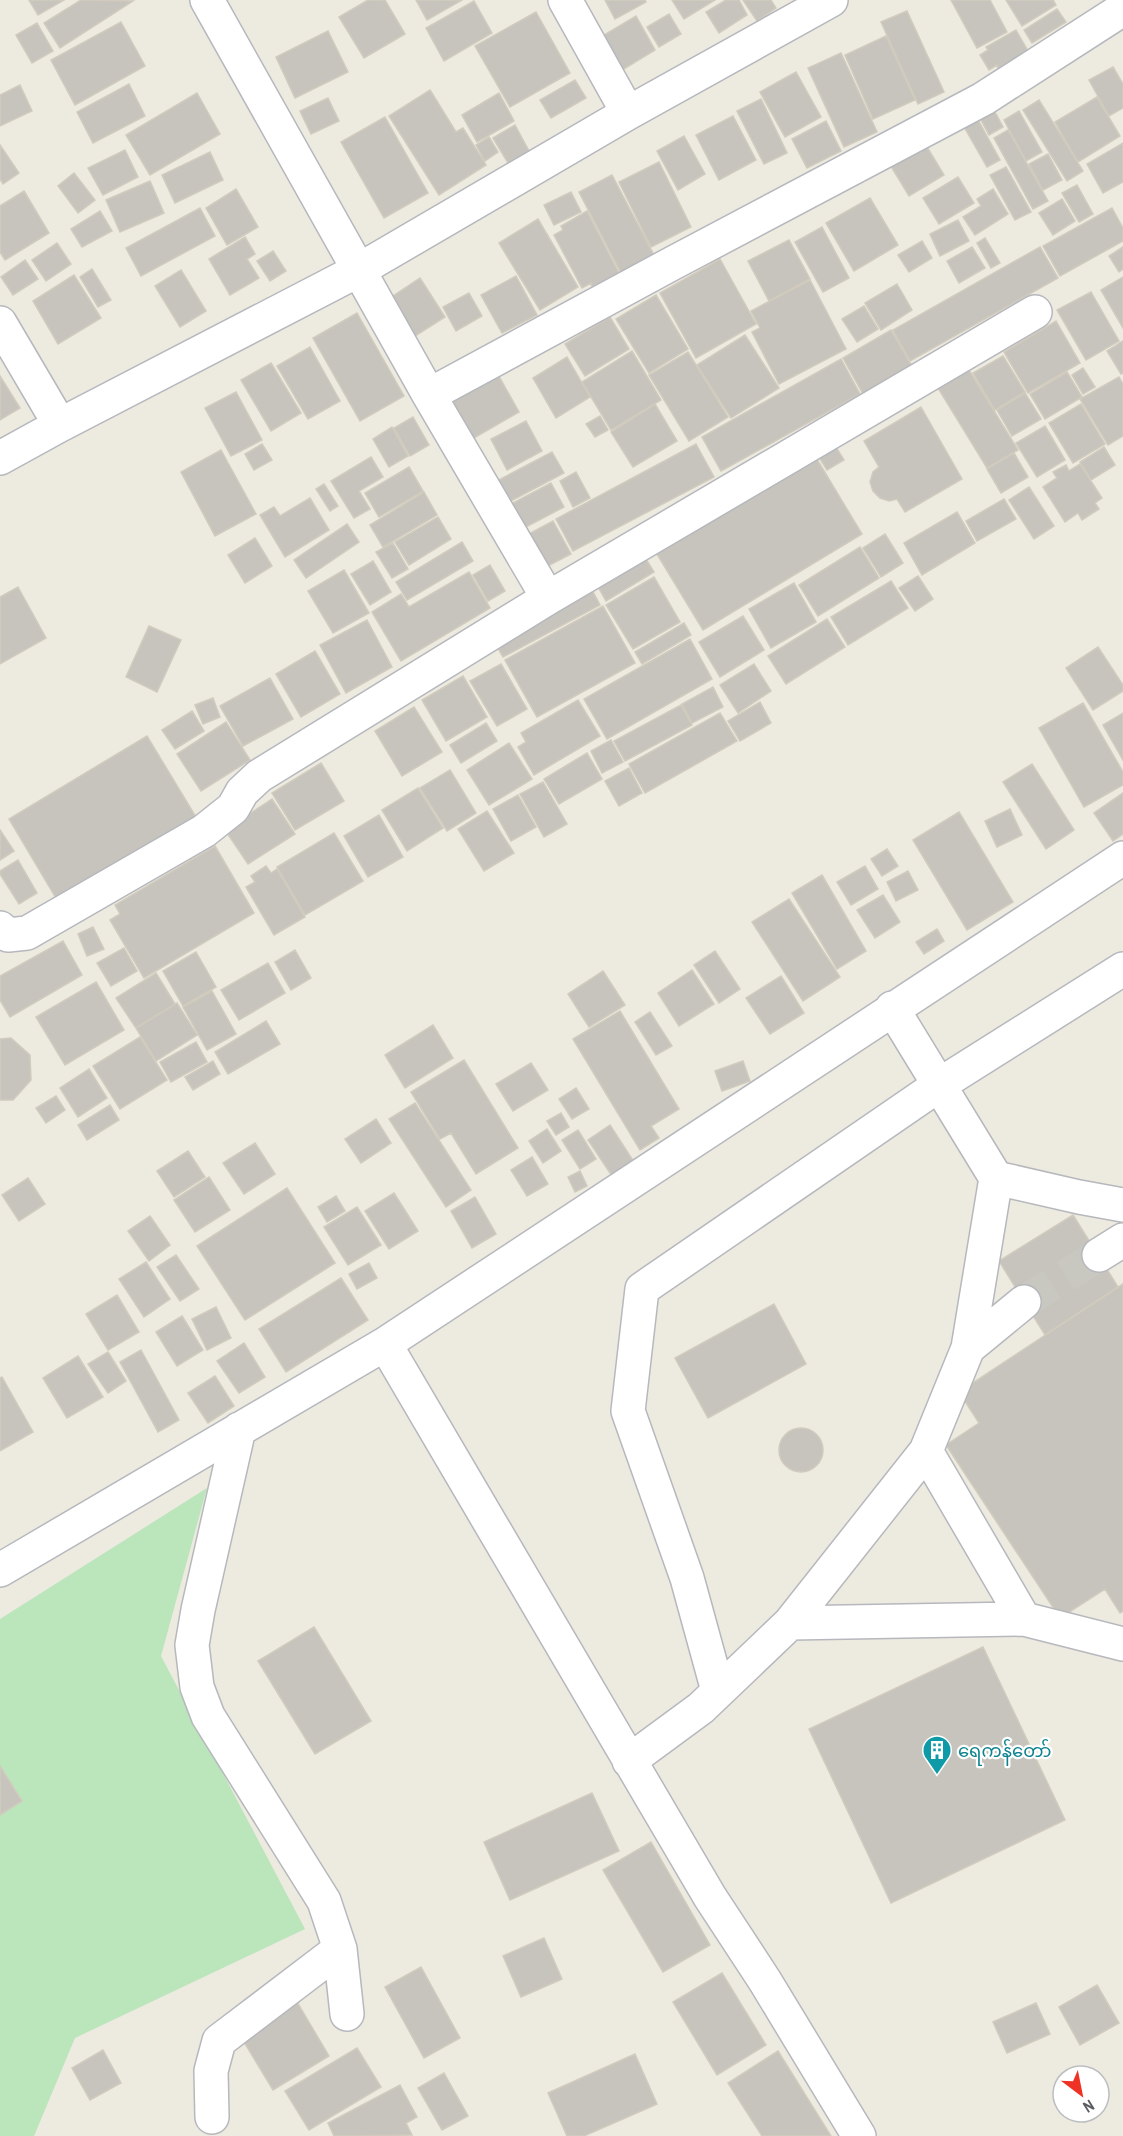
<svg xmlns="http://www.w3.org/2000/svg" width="1123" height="2136" viewBox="0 0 1123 2136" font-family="'Archivo Narrow','Noto Sans Myanmar',sans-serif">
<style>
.green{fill:#bbe5bb}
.building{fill:#c7c4bd;stroke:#d1cbbe;stroke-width:1.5}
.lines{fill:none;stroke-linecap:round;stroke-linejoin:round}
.minor-tunnel{stroke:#c8c7c0;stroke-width:33;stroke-dasharray:33 16;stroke-linecap:butt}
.minor-casing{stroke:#b6b8bd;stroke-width:36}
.minor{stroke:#fff;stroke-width:33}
.labels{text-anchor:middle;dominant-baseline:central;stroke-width:4.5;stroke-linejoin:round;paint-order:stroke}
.culture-label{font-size:18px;fill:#0d838f;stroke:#fff;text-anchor:start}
</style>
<rect width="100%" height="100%" fill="#edeae0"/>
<path class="green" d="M 207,1488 L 161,1656 L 305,1929 L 75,2038 L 34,2136 L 0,2136 L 0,1619 Z"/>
<path class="building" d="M 29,0 L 64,0 L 38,15 Z
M 81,0 L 133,1 L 60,48 L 44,23 Z
M 368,0 L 385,0 L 405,34 L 364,58 L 339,17 Z
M 416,0 L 462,0 L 427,20 Z
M 605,0 L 645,0 L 646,2 L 615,19 Z
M 672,0 L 715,0 L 684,19 Z
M 726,0 L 739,0 L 747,15 L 719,33 L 706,12 Z
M 743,0 L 771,0 L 776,8 L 757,21 Z
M 951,0 L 990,0 L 1007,32 L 977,48 Z
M 1006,0 L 1053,0 L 1056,5 L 1022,26 Z
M 474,1 L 492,33 L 444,61 L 426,28 Z
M 1057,9 L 1066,22 L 1032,43 L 1024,30 Z
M 907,11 L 944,92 L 918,104 L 881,22 Z
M 536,12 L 570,73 L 510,107 L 475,46 Z
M 669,14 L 681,34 L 659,47 L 647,27 Z
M 636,16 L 655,50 L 614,75 L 594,41 Z
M 121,22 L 145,66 L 75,105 L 51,60 Z
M 37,23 L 53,51 L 32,63 L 16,35 Z
M 1016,30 L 1028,51 L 998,68 L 997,65 L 989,70 L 980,55 L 988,50 L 986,47 Z
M 328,31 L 348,72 L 295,98 L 276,57 Z
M 886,36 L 915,100 L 873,119 L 845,55 Z
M 841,53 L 877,132 L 844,147 L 808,68 Z
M 1113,67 L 1123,84 L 1123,108 L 1109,116 L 1089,80 Z
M 796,72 L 821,117 L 785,137 L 760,92 Z
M 575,80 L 586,98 L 551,118 L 540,100 Z
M 129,84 L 145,116 L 93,143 L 77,112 Z
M 20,85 L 32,111 L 0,126 L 0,95 Z
M 430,90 L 456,132 L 463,128 L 486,165 L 439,195 L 389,116 Z
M 197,93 L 220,134 L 150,175 L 126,135 Z
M 499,93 L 514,121 L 477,142 L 462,115 Z
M 1097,97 L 1120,136 L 1078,162 L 1055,122 Z
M 328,98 L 339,121 L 311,134 L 300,111 Z
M 761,99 L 787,153 L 764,164 L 737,111 Z
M 1039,100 L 1083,171 L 1067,181 L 1023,110 Z
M 994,110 L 1003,127 L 989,135 L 980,118 Z
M 1019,111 L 1042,152 L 1026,161 L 1004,120 Z
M 733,116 L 756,160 L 719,180 L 696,135 Z
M 385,117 L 428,193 L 384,218 L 341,142 Z
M 977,118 L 1000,160 L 987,167 L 963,125 Z
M 826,121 L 841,151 L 807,168 L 792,139 Z
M 515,125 L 529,151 L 508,163 L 493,138 Z
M 1008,130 L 1048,201 L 1033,209 L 994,138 Z
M 684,136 L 705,174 L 678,190 L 657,151 Z
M 489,137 L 498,152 L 485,161 L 476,145 Z
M 924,142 L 944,175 L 909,196 L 889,163 Z
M 1123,143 L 1123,182 L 1103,193 L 1087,164 Z
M 0,145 L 19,173 L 3,184 L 0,179 Z
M 125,150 L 138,177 L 103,195 L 88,168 Z
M 210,152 L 223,180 L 175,203 L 162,175 Z
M 1048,154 L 1062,180 L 1043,190 L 1029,164 Z
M 659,162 L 691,227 L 651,247 L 619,182 Z
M 1006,167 L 1031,212 L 1015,220 L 990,175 Z
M 74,173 L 95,200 L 78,213 L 58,186 Z
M 612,175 L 655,257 L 622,275 L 579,192 Z
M 958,177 L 974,203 L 939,224 L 923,198 Z
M 150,181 L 164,213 L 120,232 L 106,200 Z
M 1077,185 L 1093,214 L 1079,222 L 1062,193 Z
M 236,189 L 258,227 L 227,245 L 206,208 Z
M 993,189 L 1008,214 L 975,235 L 963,217 L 981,206 L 977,199 Z
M 24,191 L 49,233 L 5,260 L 0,252 L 0,206 Z
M 571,192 L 581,212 L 554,225 L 544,205 Z
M 870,198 L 898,245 L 854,271 L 826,223 Z
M 1062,199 L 1075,221 L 1053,235 L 1039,213 Z
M 200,208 L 215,236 L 141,276 L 126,248 Z
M 1112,208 L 1123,228 L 1123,241 L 1060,276 L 1043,246 Z
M 100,211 L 112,231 L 82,247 L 71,229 Z
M 587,211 L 619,273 L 592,287 L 591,283 L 582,288 L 554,235 L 563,230 L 561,226 Z
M 538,219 L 578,287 L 540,310 L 499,243 Z
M 958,220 L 969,241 L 940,256 L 930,234 Z
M 822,227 L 849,278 L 823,292 L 795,242 Z
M 245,237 L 255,254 L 247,259 L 259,278 L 230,295 L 209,259 Z
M 985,238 L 1000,263 L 991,268 L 977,243 Z
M 789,240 L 810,279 L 769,301 L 748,261 Z
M 922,241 L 932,258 L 909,272 L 898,255 Z
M 57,243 L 71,264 L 46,281 L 32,260 Z
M 972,247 L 985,268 L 959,283 L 947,261 Z
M 1040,247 L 1058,278 L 910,361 L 893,330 Z
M 1123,247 L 1123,269 L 1119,272 L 1109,256 Z
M 273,251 L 286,271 L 270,281 L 257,261 Z
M 720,259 L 756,324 L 696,358 L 660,293 Z
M 25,260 L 38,279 L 13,295 L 1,277 Z
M 92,269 L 111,300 L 98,307 L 80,277 Z
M 181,270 L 206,311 L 180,327 L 155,286 Z
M 74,275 L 101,318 L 58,344 L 33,301 Z
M 516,276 L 537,315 L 502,333 L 481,295 Z
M 1123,277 L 1123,328 L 1101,290 Z
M 420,278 L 445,317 L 412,338 L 387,300 Z
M 810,280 L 846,349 L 779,384 L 752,332 L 760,328 L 751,311 Z
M 897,284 L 912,310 L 881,330 L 865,303 Z
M 1091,292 L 1119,341 L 1086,360 L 1057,310 Z
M 469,293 L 482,316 L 456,331 L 443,307 Z
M 656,295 L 688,349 L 649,373 L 616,319 Z
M 864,306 L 878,329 L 857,342 L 842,319 Z
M 357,313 L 404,396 L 360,421 L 313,338 Z
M 610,317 L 629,349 L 585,376 L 565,344 Z
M 1056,321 L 1080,363 L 1028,393 L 1004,352 Z
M 891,330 L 912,366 L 863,394 L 843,358 Z
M 745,335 L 779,388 L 731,418 L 697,365 Z
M 1123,341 L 1123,373 L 1121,374 L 1107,351 Z
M 310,347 L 340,401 L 308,419 L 277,366 Z
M 632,351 L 661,400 L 611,430 L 582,382 Z
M 688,352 L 728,417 L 689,441 L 649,375 Z
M 1003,356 L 1025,392 L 995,410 L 973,373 Z
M 567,357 L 590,397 L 556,418 L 533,378 Z
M 841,359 L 860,394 L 721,471 L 702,437 Z
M 271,363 L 301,413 L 271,431 L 241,380 Z
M 1083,368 L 1095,387 L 1083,394 L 1072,375 Z
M 969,370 L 1018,450 L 987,468 L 938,388 Z
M 496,371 L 519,412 L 467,442 L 443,401 Z
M 1067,372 L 1082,397 L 1045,419 L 1030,394 Z
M 0,376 L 20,408 L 0,420 Z
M 1119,377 L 1123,384 L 1123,436 L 1108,445 L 1080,399 Z
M 236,392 L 262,440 L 231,456 L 205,408 Z
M 1025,393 L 1041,419 L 1012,436 L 997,410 Z
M 655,404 L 677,441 L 633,467 L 611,432 Z
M 1081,404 L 1105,444 L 1073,463 L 1049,423 Z
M 921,407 L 962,479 L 905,512 L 897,499 L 889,501 L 880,498 L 873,491 L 870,482 L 873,472 L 879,467 L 864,441 Z
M 600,416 L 608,430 L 595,437 L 586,424 Z
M 413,417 L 429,445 L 410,456 L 394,428 Z
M 526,421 L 542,451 L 507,470 L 491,439 Z
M 1045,426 L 1065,460 L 1037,477 L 1016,443 Z
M 392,427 L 408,456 L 389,467 L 373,439 Z
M 831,439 L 844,460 L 827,470 L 814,449 Z
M 262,444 L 272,460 L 254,470 L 245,454 Z
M 696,444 L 714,477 L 573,551 L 556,519 Z
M 1104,447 L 1115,465 L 1091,480 L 1080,462 Z
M 221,450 L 256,514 L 215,536 L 181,472 Z
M 812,451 L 862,534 L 703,630 L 652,546 Z
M 552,452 L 564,473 L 509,502 L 497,481 Z
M 1014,453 L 1028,477 L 1001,493 L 987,469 Z
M 371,457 L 383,477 L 359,491 L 370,509 L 354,518 L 331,481 Z
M 1080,464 L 1102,498 L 1095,503 L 1099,509 L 1082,520 L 1078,513 L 1065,522 L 1043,487 L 1057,478 L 1053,472 L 1066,465 L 1069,471 Z
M 409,467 L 423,491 L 379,517 L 365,493 Z
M 576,472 L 590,498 L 573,507 L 560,481 Z
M 551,483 L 564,507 L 524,528 L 511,504 Z
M 324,484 L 338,506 L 330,511 L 316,489 Z
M 1029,487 L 1054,526 L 1034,539 L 1009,500 Z
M 424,492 L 437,515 L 383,547 L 370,525 Z
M 310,498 L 329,530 L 285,557 L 260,515 L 274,507 L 280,516 Z
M 1004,499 L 1016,519 L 977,541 L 966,521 Z
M 957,512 L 975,543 L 922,575 L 904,543 Z
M 438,517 L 451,539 L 409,565 L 395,542 Z
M 553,521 L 571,554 L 540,570 L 523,537 Z
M 347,524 L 359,542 L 306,578 L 294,560 Z
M 885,534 L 903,563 L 881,577 L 863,548 Z
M 255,538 L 272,566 L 245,583 L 228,555 Z
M 462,542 L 473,561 L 407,600 L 396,582 Z
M 393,543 L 408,569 L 392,578 L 376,552 Z
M 860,547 L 879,578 L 818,616 L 799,585 Z
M 644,556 L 654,572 L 606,601 L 597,585 Z
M 373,561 L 391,592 L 370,605 L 351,574 Z
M 490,565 L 505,591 L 488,601 L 473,575 Z
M 344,570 L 369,613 L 333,633 L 308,591 Z
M 469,572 L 490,608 L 401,661 L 372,612 L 401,594 L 409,607 Z
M 918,576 L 933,599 L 915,611 L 899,588 Z
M 654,577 L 680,622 L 633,649 L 606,605 Z
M 891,581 L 908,608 L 848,645 L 831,617 Z
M 794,583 L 816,622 L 771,648 L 749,609 Z
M 18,587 L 46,638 L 0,664 L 0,597 Z
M 591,588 L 600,605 L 503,657 L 494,641 Z
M 603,606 L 635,663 L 537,717 L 505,660 Z
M 743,616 L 764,650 L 720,677 L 699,642 Z
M 827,619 L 845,647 L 786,684 L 768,656 Z
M 367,620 L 392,667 L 346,693 L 320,645 Z
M 684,623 L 691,635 L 642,664 L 635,652 Z
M 149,626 L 181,640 L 157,692 L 126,677 Z
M 690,639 L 712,679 L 607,739 L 584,699 Z
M 1098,647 L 1123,685 L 1123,691 L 1093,710 L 1066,668 Z
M 315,651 L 340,694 L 301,717 L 276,674 Z
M 501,664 L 527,709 L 497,726 L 470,681 Z
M 754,664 L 771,691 L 738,713 L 720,685 Z
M 463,676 L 487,717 L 446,741 L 422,700 Z
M 270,678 L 293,719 L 243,746 L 220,706 Z
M 713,687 L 723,707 L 692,723 L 682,704 Z
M 213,698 L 220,717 L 203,724 L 195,705 Z
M 578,700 L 600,736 L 534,775 L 518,747 L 526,742 L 521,733 Z
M 760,702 L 771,723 L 740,741 L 728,721 Z
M 1083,703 L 1123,772 L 1123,785 L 1084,807 L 1039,728 Z
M 681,705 L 692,725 L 625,761 L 614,741 Z
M 414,707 L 442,752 L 402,776 L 375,731 Z
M 192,711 L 204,731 L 175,749 L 162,730 Z
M 720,713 L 737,741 L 645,793 L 629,764 Z
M 1123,713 L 1123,760 L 1103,725 Z
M 226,722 L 250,760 L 201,791 L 177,754 Z
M 486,723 L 497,741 L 461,763 L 450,745 Z
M 147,736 L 199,822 L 60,905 L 9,819 Z
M 611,740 L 623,762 L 602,773 L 591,751 Z
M 509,743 L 532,779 L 489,805 L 467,770 Z
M 587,753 L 602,779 L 559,804 L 544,779 Z
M 321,763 L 344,801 L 295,830 L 272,793 Z
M 1032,764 L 1074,830 L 1046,849 L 1003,782 Z
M 629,768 L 642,793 L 619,806 L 605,781 Z
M 450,770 L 476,813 L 447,831 L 420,788 Z
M 543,782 L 567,824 L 544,837 L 520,794 Z
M 418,788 L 443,828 L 407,851 L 382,810 Z
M 1123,793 L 1123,834 L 1113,841 L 1094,813 Z
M 518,795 L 536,827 L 511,841 L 493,809 Z
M 272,799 L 295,834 L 248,864 L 225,830 Z
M 1010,809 L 1022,835 L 997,847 L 985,821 Z
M 487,811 L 514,853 L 484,871 L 458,829 Z
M 959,812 L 1013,902 L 967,930 L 913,840 Z
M 379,815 L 403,857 L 368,877 L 344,836 Z
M 0,830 L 14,851 L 0,860 Z
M 334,833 L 363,881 L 305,915 L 277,867 Z
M 215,846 L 254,913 L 144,978 L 110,920 L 120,914 L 115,905 Z
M 887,849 L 898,866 L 882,876 L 871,859 Z
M 18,860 L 37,893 L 19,904 L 0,874 L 0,871 Z
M 266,866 L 271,873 L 277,869 L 305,917 L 274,935 L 246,887 L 255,882 L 251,876 Z
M 865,866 L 878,889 L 851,905 L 837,882 Z
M 908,871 L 918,890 L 896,901 L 887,882 Z
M 822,875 L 866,951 L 837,969 L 792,893 Z
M 883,895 L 900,922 L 875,938 L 857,910 Z
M 789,899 L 840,977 L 803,1001 L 752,922 Z
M 93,927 L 104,949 L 87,956 L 78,934 Z
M 937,929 L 944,941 L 924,954 L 916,942 Z
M 63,941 L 82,975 L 10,1017 L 0,1000 L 0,976 Z
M 124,948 L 137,971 L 111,986 L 97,963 Z
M 295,950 L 311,978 L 291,990 L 275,962 Z
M 715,951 L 740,989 L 719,1003 L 694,965 Z
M 196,952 L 216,987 L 183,1006 L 163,971 Z
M 268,963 L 285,993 L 239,1020 L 221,990 Z
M 692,970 L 714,1004 L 679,1026 L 658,993 Z
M 603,971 L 625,1005 L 589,1027 L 568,994 Z
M 156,973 L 175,1004 L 136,1028 L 116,998 Z
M 781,976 L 804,1013 L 770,1034 L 746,998 Z
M 96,982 L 124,1030 L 65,1065 L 36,1017 Z
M 212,991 L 236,1034 L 207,1050 L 183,1007 Z
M 177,1003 L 197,1035 L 156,1061 L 136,1028 Z
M 620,1011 L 679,1109 L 651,1126 L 659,1138 L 640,1150 L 573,1039 Z
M 650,1012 L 672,1046 L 656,1055 L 635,1022 Z
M 266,1021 L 280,1044 L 228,1074 L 215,1052 Z
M 433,1025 L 453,1058 L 405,1088 L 385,1055 Z
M 140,1037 L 167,1080 L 120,1109 L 93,1066 Z
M 11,1038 L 30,1055 L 31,1080 L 13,1100 L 0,1100 L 0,1039 Z
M 196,1042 L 207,1062 L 171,1082 L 160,1062 Z
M 464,1060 L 518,1148 L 476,1174 L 451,1133 L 440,1139 L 411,1092 Z
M 213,1061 L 220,1074 L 193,1090 L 185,1077 Z
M 743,1061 L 750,1081 L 722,1091 L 715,1071 Z
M 531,1063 L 548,1090 L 513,1111 L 496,1084 Z
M 89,1069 L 107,1098 L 78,1117 L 60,1088 Z
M 576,1088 L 589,1109 L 572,1119 L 559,1099 Z
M 56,1096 L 65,1110 L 46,1123 L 36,1108 Z
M 415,1103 L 471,1190 L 446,1207 L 389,1119 Z
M 110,1105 L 119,1120 L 87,1140 L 78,1125 Z
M 561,1113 L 569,1127 L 556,1135 L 547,1121 Z
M 376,1119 L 391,1143 L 361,1163 L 345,1139 Z
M 610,1125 L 634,1162 L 612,1176 L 588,1140 Z
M 547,1129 L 561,1151 L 543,1163 L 529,1141 Z
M 578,1130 L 596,1159 L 580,1169 L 562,1140 Z
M 255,1143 L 275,1174 L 244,1194 L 223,1163 Z
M 188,1151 L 205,1177 L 174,1197 L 157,1171 Z
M 532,1157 L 548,1184 L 527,1196 L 511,1170 Z
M 580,1171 L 587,1186 L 575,1192 L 568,1177 Z
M 209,1177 L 230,1210 L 195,1232 L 174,1200 Z
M 28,1178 L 45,1204 L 19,1221 L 2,1195 Z
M 287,1188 L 335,1263 L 245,1320 L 197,1246 Z
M 394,1193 L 418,1231 L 389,1249 L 365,1211 Z
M 336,1196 L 345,1211 L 327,1222 L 318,1207 Z
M 475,1197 L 496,1234 L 472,1248 L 451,1211 Z
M 357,1207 L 381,1245 L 348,1265 L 324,1227 Z
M 1073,1215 L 1118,1287 L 1045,1335 L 999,1261 Z
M 150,1216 L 170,1245 L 149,1261 L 128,1231 Z
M 176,1255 L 199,1289 L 180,1301 L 157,1267 Z
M 146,1262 L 170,1299 L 144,1317 L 119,1279 Z
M 369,1263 L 377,1278 L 357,1289 L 349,1274 Z
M 341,1278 L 368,1320 L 286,1372 L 259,1329 Z
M 1123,1284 L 1123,1611 L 1120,1613 L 1105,1589 L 1060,1618 L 946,1445 L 979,1423 L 959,1392 Z
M 117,1295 L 139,1332 L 108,1350 L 86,1314 Z
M 774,1304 L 806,1364 L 708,1418 L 675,1358 Z
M 216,1307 L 231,1338 L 207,1350 L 192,1319 Z
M 182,1316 L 203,1350 L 177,1366 L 156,1332 Z
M 244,1343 L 265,1377 L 239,1393 L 217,1361 Z
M 141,1350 L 179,1420 L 158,1432 L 120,1362 Z
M 108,1352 L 126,1381 L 108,1393 L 88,1364 Z
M 78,1356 L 103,1397 L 67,1418 L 43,1378 Z
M 215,1376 L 234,1406 L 208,1423 L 188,1393 Z
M 2,1377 L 33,1432 L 0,1451 L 0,1378 Z
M779 1450a22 22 0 1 1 44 0a22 22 0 1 1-44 0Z
M 314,1627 L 371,1721 L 315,1754 L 258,1661 Z
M 983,1647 L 1065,1820 L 891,1903 L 809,1729 Z
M 0,1766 L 22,1801 L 0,1815 Z
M 592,1793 L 619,1851 L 510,1900 L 484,1842 Z
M 651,1842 L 710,1945 L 663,1972 L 603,1870 Z
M 544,1938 L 562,1979 L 521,1997 L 503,1956 Z
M 421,1967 L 460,2038 L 424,2058 L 385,1987 Z
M 722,1973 L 766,2045 L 717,2075 L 673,2002 Z
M 1097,1985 L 1119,2023 L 1080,2045 L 1059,2007 Z
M 297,2002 L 329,2056 L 273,2090 L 241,2037 Z
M 1036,2003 L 1050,2034 L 1007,2053 L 993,2022 Z
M 357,2048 L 381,2087 L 309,2130 L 285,2091 Z
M 103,2050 L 121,2083 L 90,2100 L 72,2068 Z
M 778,2051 L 831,2136 L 762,2136 L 728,2083 Z
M 635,2054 L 657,2104 L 584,2136 L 567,2136 L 548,2093 Z
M 444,2073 L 468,2116 L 442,2130 L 418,2088 Z
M 400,2085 L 417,2117 L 406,2123 L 412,2135 L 334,2136 L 328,2123 Z"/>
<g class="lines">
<path class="minor-tunnel" d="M 1024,1302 L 1099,1255"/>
<g class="minor-casing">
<path id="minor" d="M 207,0 L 429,395 L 548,598
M 565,0 L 628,113
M 0,323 L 60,425
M 429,395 L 673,263 L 983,99 L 1123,9
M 0,458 L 60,425 L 359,270 L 628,113 L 831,0
M 0,928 L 8,935 L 27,933 L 204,831 L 233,808 L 242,792 L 259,776 L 548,598 L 1035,312
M 892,1008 L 996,1178 L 1079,1197 L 1123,1205
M 1099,1255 L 1123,1240
M 1024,1302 L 968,1348 L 926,1451 L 1024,1619 L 1123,1644
M 385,1344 L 710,1897 L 765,1981 L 859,2136
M 968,1348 L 996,1178
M 239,1429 L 198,1610 L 192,1645 L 197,1687 L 208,1716 L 324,1901 L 340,1949 L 347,2014
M 0,1570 L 385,1344 L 1123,858
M 790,1623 L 1024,1619
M 718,1691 L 687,1578 L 628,1411 L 642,1289 L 939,1085 L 1123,969
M 629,1761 L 701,1708 L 790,1623 L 926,1451
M 212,2117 L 211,2071 L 219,2041 L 340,1949"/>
</g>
<use href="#minor" class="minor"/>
</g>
<defs>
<g id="building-pin" transform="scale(1.5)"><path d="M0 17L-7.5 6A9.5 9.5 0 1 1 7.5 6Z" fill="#0f9aa8" stroke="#fff"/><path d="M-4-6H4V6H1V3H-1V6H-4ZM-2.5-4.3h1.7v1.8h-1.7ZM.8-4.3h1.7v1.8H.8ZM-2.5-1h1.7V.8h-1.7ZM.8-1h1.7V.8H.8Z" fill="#fff"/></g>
</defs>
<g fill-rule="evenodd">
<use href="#building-pin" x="937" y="1750"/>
</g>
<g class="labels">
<g class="culture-label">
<text x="958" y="1750">ရေကန်တော်</text>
</g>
</g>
<g transform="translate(1081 2094) rotate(148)"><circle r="28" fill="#ffffff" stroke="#bdbec0" stroke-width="1.5"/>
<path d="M0-4.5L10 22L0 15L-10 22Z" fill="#ee3325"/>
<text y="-9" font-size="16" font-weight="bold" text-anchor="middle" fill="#595d62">N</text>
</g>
</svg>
